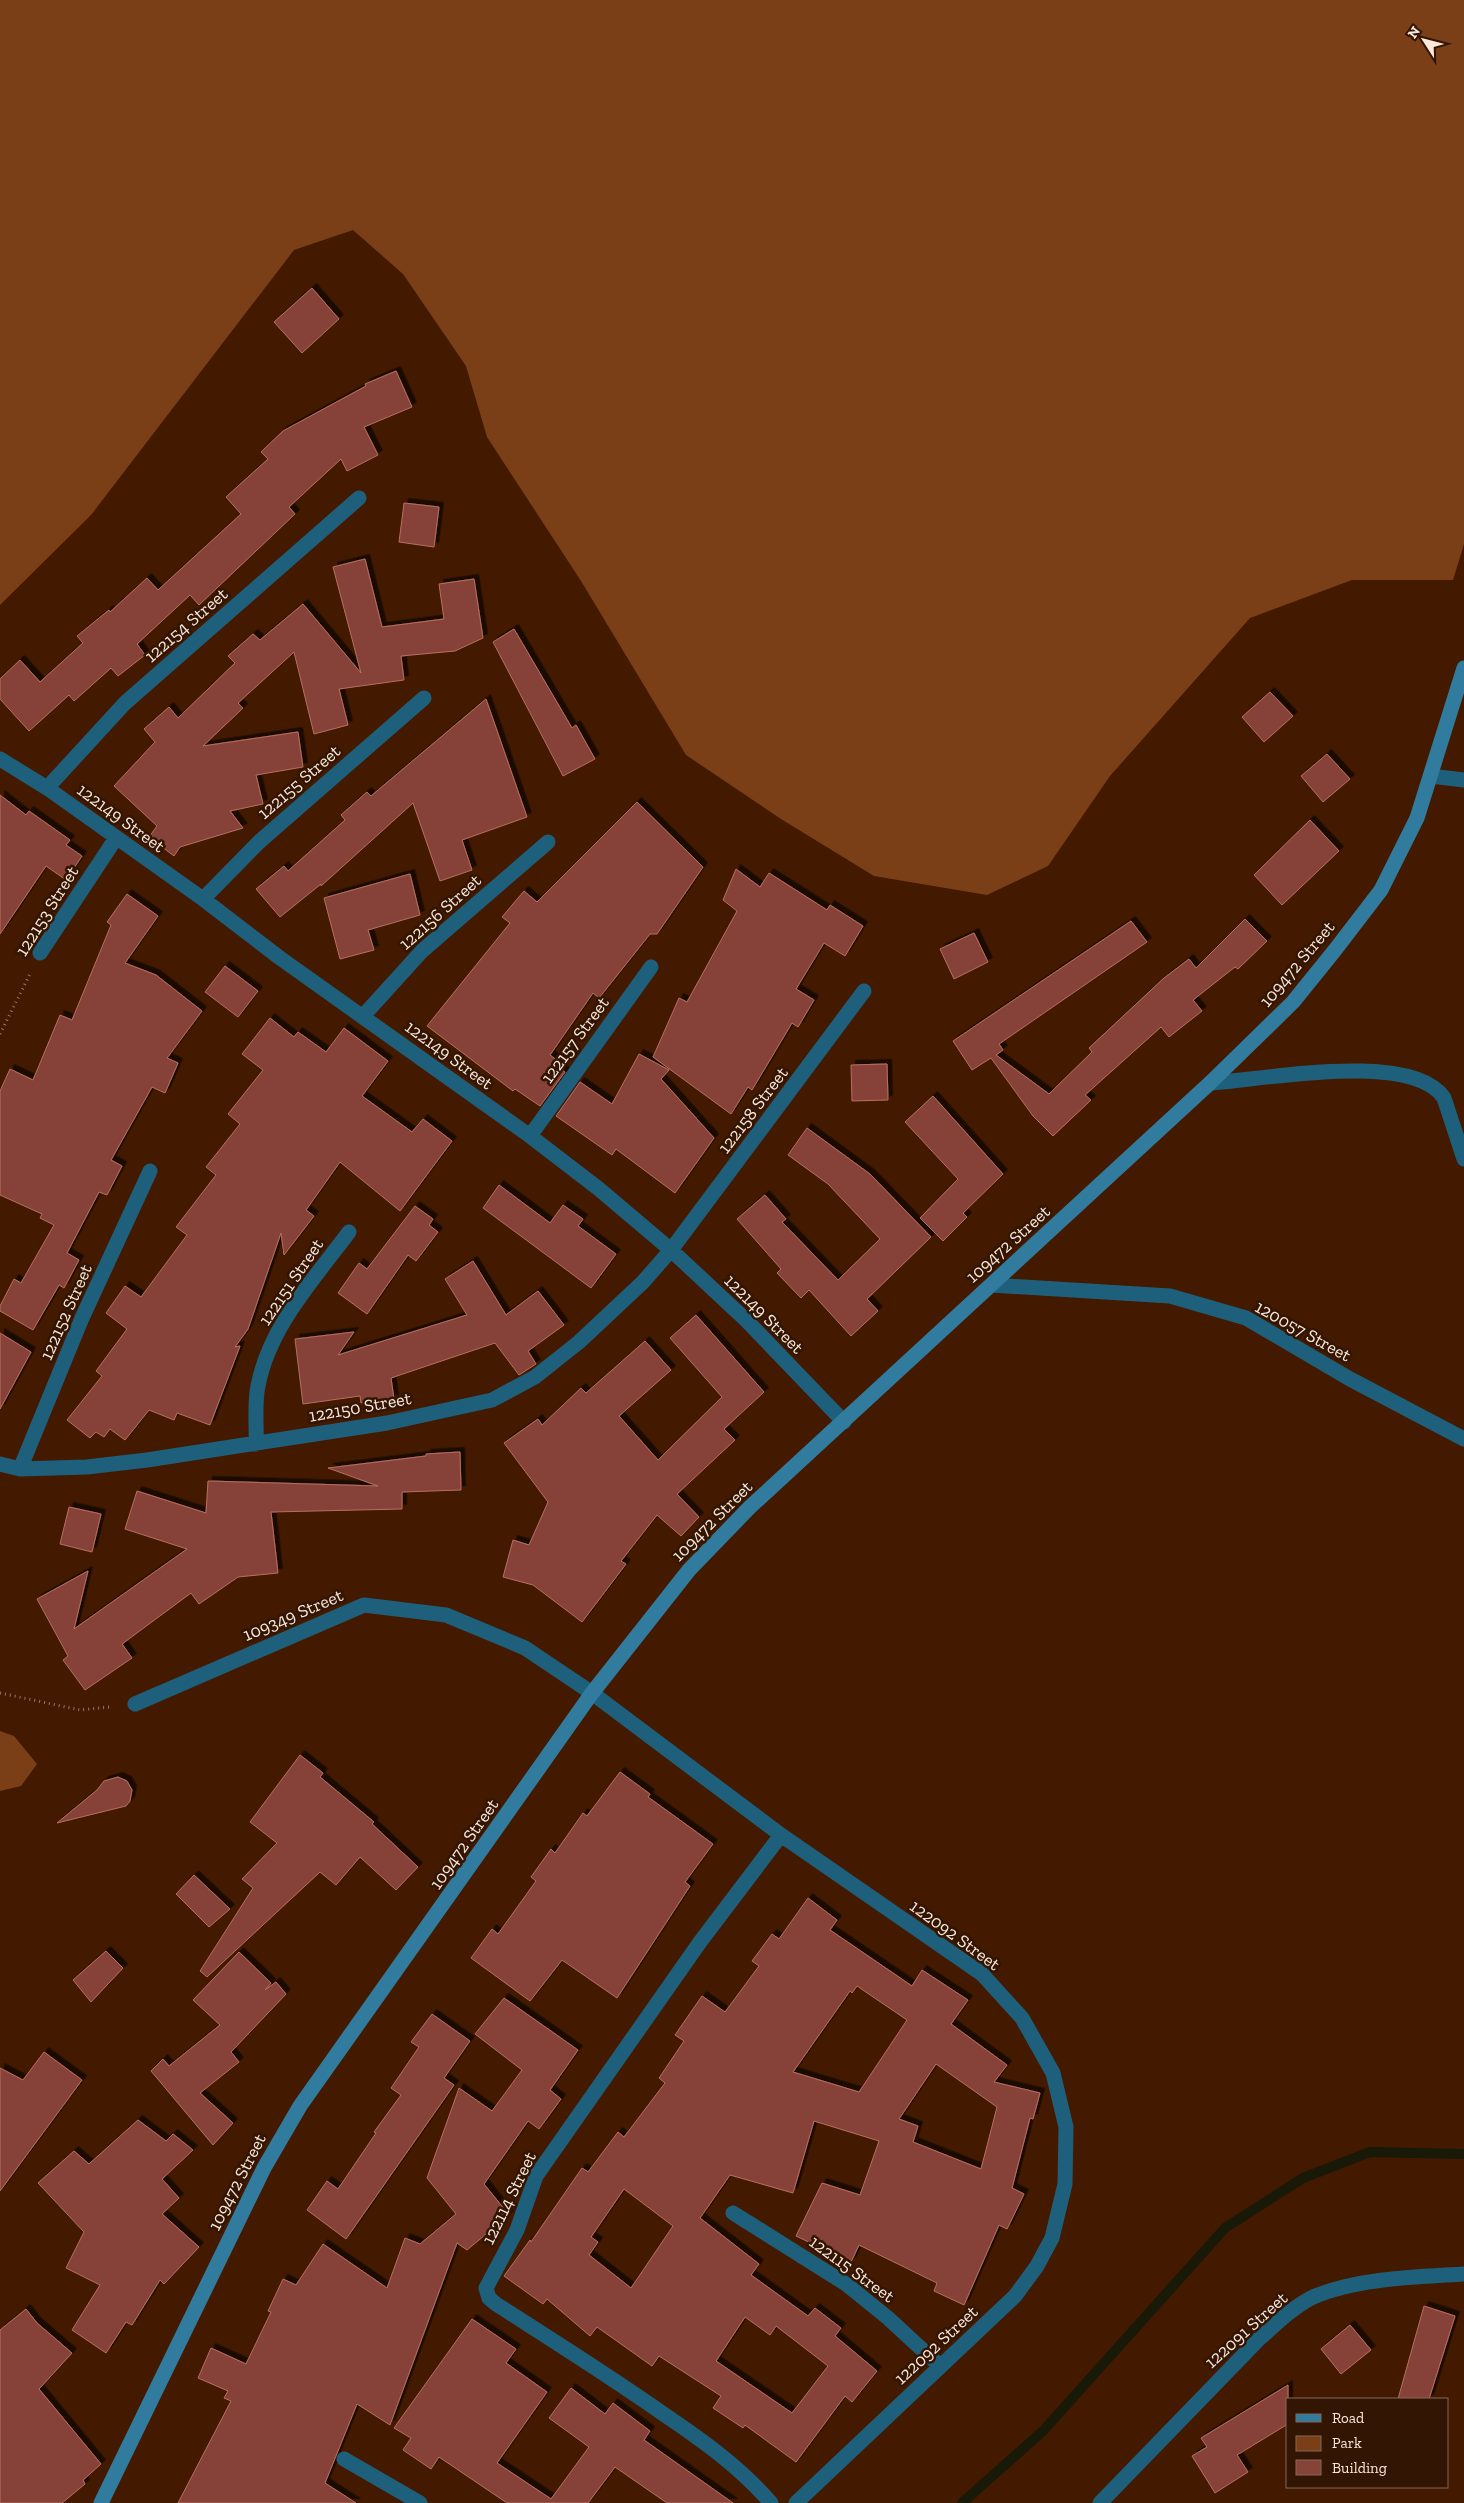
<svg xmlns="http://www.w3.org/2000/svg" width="1464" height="2503" viewBox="0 0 1464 2503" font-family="'Zilla Slab',serif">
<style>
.green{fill:#7a3f17}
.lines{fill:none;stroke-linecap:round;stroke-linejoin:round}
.stream{stroke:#181907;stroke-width:10}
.building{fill:#864337;stroke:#b76f62;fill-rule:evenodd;filter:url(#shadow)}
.path{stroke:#977763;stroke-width:3;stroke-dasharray:1 4;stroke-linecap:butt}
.street{stroke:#1e607c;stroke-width:15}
.secondary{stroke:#317c9e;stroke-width:15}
.labels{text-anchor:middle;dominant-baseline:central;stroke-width:5;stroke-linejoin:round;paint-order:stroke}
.street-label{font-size:18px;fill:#fce7db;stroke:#321502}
</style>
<defs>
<filter id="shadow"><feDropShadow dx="4.5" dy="-4.5" stdDeviation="0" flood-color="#0009"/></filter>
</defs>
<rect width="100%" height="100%" fill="#431a00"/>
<path class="green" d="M 0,0 L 1464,0 L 1464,544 L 1453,580 L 1352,580 L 1250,618 L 1110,776 L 1048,866 L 987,895 L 874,876 L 781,819 L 686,755 L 581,581 L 487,437 L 466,366 L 403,274 L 353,230 L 294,250 L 91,515 L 0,605 Z
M 0,1731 L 14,1736 L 37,1764 L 21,1786 L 0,1791 Z"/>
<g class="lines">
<path class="stream" d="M 962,2503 L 1043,2431 L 1225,2228 L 1303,2178 L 1370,2152 L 1464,2154"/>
</g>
<path class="building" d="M 312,288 L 339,319 L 302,353 L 274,322 Z
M 396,371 L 412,407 L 364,427 L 378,455 L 347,471 L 341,459 L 289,507 L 295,514 L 199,605 L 190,595 L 137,644 L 145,655 L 118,676 L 111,668 L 74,701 L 69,695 L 29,731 L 0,699 L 0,679 L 20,660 L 40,682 L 83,643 L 77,636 L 109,610 L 110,612 L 147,578 L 158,590 L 241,514 L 226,497 L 268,459 L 261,452 L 283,431 L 366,386 L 365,384 Z
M 404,503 L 439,507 L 434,547 L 399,542 Z
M 365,559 L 382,627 L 444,619 L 439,584 L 474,579 L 483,638 L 455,651 L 401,656 L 404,680 L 339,689 L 348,725 L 314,734 L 294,652 L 238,703 L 243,708 L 203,746 L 298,732 L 303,767 L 256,775 L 263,804 L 230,811 L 243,828 L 180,847 L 174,856 L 149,837 L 157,826 L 114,786 L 155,742 L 144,729 L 169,707 L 178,718 L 235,663 L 228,656 L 253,634 L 260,640 L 303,604 L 361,673 L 333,567 Z
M 514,629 L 572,728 L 576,725 L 595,759 L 563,776 L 493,642 Z
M 1270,692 L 1293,716 L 1264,742 L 1242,717 Z
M 486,699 L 527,817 L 462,840 L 472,870 L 440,881 L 413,803 L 321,886 L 321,884 L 280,917 L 256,889 L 284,866 L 288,871 L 345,820 L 341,815 L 367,792 L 371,796 Z
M 1327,754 L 1350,779 L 1323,802 L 1301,776 Z
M 0,795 L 26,815 L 29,811 L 70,840 L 66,845 L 82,856 L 66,880 L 46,866 L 0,934 Z
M 637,802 L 703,867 L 657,934 L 650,934 L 599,998 L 593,993 L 550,1055 L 563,1065 L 560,1069 L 565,1072 L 540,1106 L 515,1089 L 513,1091 L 427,1026 L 510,923 L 502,917 L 524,891 L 537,902 Z
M 1310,820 L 1339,851 L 1282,905 L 1254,875 Z
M 736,869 L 760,887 L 769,873 L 827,910 L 830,905 L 863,926 L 845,956 L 824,943 L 796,989 L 814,1000 L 798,1027 L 792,1023 L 752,1090 L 748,1087 L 731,1114 L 653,1057 L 679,998 L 687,1002 L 737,911 L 723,900 Z
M 410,874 L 420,915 L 368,930 L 374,950 L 340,959 L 324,898 Z
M 127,894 L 158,916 L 125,963 L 156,975 L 202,1011 L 167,1058 L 178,1063 L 165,1093 L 152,1087 L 111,1160 L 122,1166 L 107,1195 L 99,1192 L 67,1253 L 79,1260 L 64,1288 L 59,1285 L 33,1330 L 0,1311 L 0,1306 L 14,1279 L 21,1283 L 54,1225 L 40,1218 L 42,1214 L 0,1195 L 0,1091 L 10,1069 L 33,1080 L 60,1015 L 72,1020 L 111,925 L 107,922 Z
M 1245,919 L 1267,941 L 1238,969 L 1235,967 L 1193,1000 L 1202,1011 L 1169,1037 L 1161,1027 L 1085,1095 L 1091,1100 L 1053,1136 L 1033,1116 L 991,1058 L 972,1070 L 953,1041 L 1131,921 L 1147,942 L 999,1044 L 1003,1050 L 996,1055 L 1049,1094 L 1092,1052 L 1089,1048 L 1164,978 L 1189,959 L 1196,968 Z
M 974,933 L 988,962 L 954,979 L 940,949 Z
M 225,966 L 258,991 L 238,1017 L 205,992 Z
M 270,1018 L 294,1037 L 298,1032 L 326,1052 L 344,1028 L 388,1061 L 362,1096 L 412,1132 L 423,1119 L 452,1141 L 400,1211 L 340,1162 L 306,1210 L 314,1216 L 284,1255 L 281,1233 L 248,1329 L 235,1347 L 240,1346 L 210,1425 L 177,1413 L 174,1420 L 149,1410 L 125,1440 L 110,1429 L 104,1437 L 96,1432 L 90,1438 L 67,1420 L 102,1376 L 96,1371 L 127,1329 L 106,1313 L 125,1286 L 141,1297 L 187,1235 L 176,1227 L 216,1175 L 206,1167 L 240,1124 L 228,1114 L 263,1070 L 242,1054 Z
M 639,1054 L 669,1070 L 661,1079 L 714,1138 L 675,1193 L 616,1149 L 612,1155 L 556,1116 L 580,1082 L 612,1104 Z
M 887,1064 L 888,1100 L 852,1101 L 851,1065 Z
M 933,1096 L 1003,1174 L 963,1213 L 967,1217 L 943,1241 L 920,1218 L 958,1179 L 905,1122 Z
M 807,1128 L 870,1174 L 931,1237 L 867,1299 L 878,1311 L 851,1336 L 809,1290 L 801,1298 L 777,1273 L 781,1269 L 737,1219 L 765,1195 L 786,1219 L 782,1222 L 838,1280 L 880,1239 L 828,1184 L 788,1155 Z
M 499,1185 L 550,1223 L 563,1205 L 583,1219 L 578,1226 L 616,1254 L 591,1288 L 483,1208 Z
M 415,1206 L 433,1219 L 429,1225 L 438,1232 L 416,1261 L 408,1255 L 367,1314 L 338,1293 L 359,1263 L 367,1269 Z
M 473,1261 L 506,1315 L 538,1291 L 564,1325 L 528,1351 L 536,1364 L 519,1375 L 495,1343 L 391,1378 L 394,1399 L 361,1403 L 360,1396 L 303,1404 L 295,1339 L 354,1332 L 338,1355 L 467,1315 L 445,1279 Z
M 696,1315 L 764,1392 L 724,1429 L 735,1440 L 677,1494 L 699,1517 L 681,1536 L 657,1515 L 621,1561 L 626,1564 L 582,1622 L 533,1585 L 503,1577 L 513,1540 L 529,1545 L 548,1502 L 504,1443 L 538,1419 L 542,1425 L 581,1388 L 586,1393 L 645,1341 L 671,1370 L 619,1416 L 658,1460 L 722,1397 L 670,1338 Z
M 0,1333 L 31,1352 L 0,1409 Z
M 460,1452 L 461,1490 L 402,1492 L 402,1509 L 271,1512 L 278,1573 L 238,1577 L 199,1604 L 191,1593 L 122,1644 L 132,1658 L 85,1690 L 63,1660 L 68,1656 L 37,1599 L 88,1571 L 74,1629 L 187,1549 L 125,1529 L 137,1491 L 206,1513 L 208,1481 L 378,1486 L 328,1468 L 426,1456 L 426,1454 Z
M 69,1507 L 101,1514 L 92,1552 L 60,1544 Z
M 300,1755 L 323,1773 L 320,1777 L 374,1822 L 372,1824 L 418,1867 L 396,1890 L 360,1857 L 336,1885 L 320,1872 L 207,1977 L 200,1971 L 253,1888 L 242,1879 L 277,1843 L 250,1822 Z
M 620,1772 L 650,1794 L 648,1797 L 713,1844 L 685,1882 L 690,1886 L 617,1998 L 562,1960 L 530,2001 L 471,1958 L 492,1929 L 498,1934 L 536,1881 L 531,1877 L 551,1849 L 555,1853 L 583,1813 L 587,1816 Z
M 118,1777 L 127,1781 L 132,1790 L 130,1801 L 126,1806 L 57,1823 L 97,1790 L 104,1781 Z
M 194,1875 L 230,1909 L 209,1927 L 176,1894 Z
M 808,1898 L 837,1920 L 830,1930 L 912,1986 L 922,1970 L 968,2000 L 951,2024 L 1007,2065 L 994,2082 L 1040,2093 L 1033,2119 L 1030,2118 L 1012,2188 L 1024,2194 L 1007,2229 L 999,2225 L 964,2305 L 934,2291 L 937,2283 L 859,2245 L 851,2262 L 796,2236 L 822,2183 L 860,2195 L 879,2141 L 814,2121 L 793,2193 L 730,2175 L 700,2218 L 759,2264 L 751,2275 L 808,2316 L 815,2308 L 841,2328 L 835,2336 L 877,2371 L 852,2402 L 845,2396 L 796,2462 L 745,2425 L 743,2428 L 713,2408 L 721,2396 L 659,2356 L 652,2366 L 597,2327 L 590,2336 L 547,2299 L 543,2304 L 504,2276 L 530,2240 L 531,2242 L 582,2168 L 588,2172 L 618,2132 L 624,2137 L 665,2083 L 659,2078 L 684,2041 L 675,2035 L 702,1996 L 725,2012 L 759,1966 L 752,1961 L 772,1934 L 779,1939 ZM 857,1986 L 907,2020 L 859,2092 L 793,2072 L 850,1991 L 852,1993 ZM 936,2064 L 997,2107 L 981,2169 L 913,2142 L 918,2126 L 899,2119 ZM 624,2189 L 673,2226 L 631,2288 L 589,2255 L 598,2242 L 591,2237 ZM 745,2317 L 770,2335 L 776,2326 L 828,2366 L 792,2413 L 716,2361 Z
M 106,1951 L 123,1968 L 91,2002 L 73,1980 Z
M 239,1952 L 271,1983 L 265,1990 L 276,1982 L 286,1994 L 231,2052 L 239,2062 L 200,2093 L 233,2123 L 213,2145 L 151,2071 L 163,2059 L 169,2066 L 220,2025 L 193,2000 Z
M 504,1998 L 578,2050 L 550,2090 L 561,2099 L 539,2129 L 528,2121 L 484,2184 L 509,2215 L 467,2250 L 457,2243 L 390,2425 L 357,2404 L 325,2483 L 356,2503 L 178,2503 L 231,2401 L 224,2398 L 228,2391 L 198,2378 L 211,2348 L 246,2364 L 271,2312 L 268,2311 L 283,2279 L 296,2285 L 323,2244 L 387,2288 L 405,2238 L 420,2244 L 456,2214 L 427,2178 L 459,2088 L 492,2111 L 522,2070 L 475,2034 Z
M 432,2014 L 470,2041 L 444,2078 L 454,2085 L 346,2239 L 307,2210 L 327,2181 L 338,2189 L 376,2133 L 374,2132 L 401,2095 L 391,2088 L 419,2047 L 411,2042 Z
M 44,2052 L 82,2080 L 0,2191 L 0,2068 L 23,2080 Z
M 138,2120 L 166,2141 L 173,2134 L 193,2150 L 162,2179 L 179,2198 L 162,2214 L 199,2247 L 164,2284 L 160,2280 L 132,2325 L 126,2322 L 106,2353 L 72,2330 L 100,2285 L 66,2268 L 84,2232 L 38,2183 L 74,2151 L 89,2164 Z
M 1424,2306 L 1455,2316 L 1429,2399 L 1398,2399 Z
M 26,2309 L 37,2323 L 72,2353 L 39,2389 L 101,2464 L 83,2480 L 85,2484 L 62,2503 L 0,2503 L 0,2330 Z
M 472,2319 L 516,2349 L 506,2363 L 547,2392 L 497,2463 L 551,2499 L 589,2447 L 549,2418 L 571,2388 L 605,2414 L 613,2403 L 650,2431 L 644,2440 L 733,2503 L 667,2503 L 615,2467 L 588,2503 L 507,2503 L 439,2457 L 431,2469 L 403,2450 L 411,2438 L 394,2428 Z
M 1350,2325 L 1371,2350 L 1341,2374 L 1321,2349 Z
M 1288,2385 L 1288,2424 L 1237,2455 L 1248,2472 L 1215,2493 L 1192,2456 L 1207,2447 L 1201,2438 Z"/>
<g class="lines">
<path class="path" d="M 0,1034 L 30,974
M 0,1693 L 80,1710 L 110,1707"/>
<path class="street" d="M 0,759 L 47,788 L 203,899 L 280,958 L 530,1136 L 599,1189 L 671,1250 L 746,1320 L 844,1422
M 1431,776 L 1464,780
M 47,788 L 125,703 L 359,498
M 203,899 L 259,842 L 424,698
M 40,953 L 116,838
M 363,1016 L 422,951 L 548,842
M 1210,1083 C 1262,1080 1412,1050 1444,1098 L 1464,1159
M 530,1136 L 651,967
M 991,1285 L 1170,1296 L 1246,1318 L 1350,1379 L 1464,1439
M 256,1444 C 257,1426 254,1405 258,1386 C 269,1327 314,1279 349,1232
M 0,1464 L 20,1469 L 87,1467 L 147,1460 L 387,1423 L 492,1400 L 535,1377 L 579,1342 L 643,1282 L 671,1250 L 864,991
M 20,1469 L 82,1318 L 150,1171
M 135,1704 L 364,1605 L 446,1615 L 525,1648 L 592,1693 L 781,1835 L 982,1974 L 1022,2018 L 1053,2073 L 1066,2127 L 1065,2184 L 1052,2238 L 1037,2266 L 1015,2296 L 796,2503
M 733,2213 L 846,2284 L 888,2318 L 940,2366
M 344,2459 L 420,2503
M 771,2503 C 740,2467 702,2440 662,2413 C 608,2375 552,2340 496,2304 L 489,2298 L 486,2288 L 517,2230 L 536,2176 L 700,1942 L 781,1835
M 1100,2503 L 1259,2339 C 1275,2325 1293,2307 1313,2297 C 1357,2278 1417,2277 1464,2274"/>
<path class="secondary" d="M 101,2503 L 264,2168 L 300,2106 L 592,1693 L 689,1570 L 750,1507 L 1210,1083 L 1293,1002 L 1335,950 L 1381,890 L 1417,818 L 1464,668"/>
</g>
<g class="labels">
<g class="street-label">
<text transform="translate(186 625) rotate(-41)">122154 Street</text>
<text transform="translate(299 782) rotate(-41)">122155 Street</text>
<text transform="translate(121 818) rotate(36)">122149 Street</text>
<text transform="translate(47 911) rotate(-58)">122153 Street</text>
<text transform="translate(440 912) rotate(-42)">122156 Street</text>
<text transform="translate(1297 964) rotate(-50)">109472 Street</text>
<text transform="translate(575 1040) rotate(-54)">122157 Street</text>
<text transform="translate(449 1055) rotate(36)">122149 Street</text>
<text transform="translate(753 1110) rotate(-53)">122158 Street</text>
<text transform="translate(1008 1244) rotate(-42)">109472 Street</text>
<text transform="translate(291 1282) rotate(-56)">122151 Street</text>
<text transform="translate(66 1312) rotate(-66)">122152 Street</text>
<text transform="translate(764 1314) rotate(45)">122149 Street</text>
<text transform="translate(1303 1331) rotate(29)">120057 Street</text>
<text transform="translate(360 1407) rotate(-10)">122150 Street</text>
<text transform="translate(712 1521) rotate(-45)">109472 Street</text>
<text transform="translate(293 1615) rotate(-23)">109349 Street</text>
<text transform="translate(464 1844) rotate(-55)">109472 Street</text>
<text transform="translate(955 1935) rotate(36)">122092 Street</text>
<text transform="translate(237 2182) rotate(-63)">109472 Street</text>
<text transform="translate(509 2198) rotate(-64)">122114 Street</text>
<text transform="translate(852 2269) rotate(36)">122115 Street</text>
<text transform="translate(1246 2330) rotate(-42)">122091 Street</text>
<text transform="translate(936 2345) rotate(-43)">122092 Street</text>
</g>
</g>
<rect x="1286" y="2398" width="162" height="90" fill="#321502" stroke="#836959"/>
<rect x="1296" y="2414" width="25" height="8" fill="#317c9e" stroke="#836959"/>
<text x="1332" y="2423" font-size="15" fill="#fce7db">Road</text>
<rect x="1296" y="2436" width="25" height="15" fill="#7a3f17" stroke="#836959"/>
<text x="1332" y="2448" font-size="15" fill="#fce7db">Park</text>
<rect x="1296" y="2460" width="25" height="15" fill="#864337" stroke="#836959"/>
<text x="1332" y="2473" font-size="15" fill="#fce7db">Building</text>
<g transform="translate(1424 40) rotate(306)" stroke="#321502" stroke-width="4" paint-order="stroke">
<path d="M0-4L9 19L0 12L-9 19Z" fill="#fce7db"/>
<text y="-8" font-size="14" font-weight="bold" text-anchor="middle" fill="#fce7db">N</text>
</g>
</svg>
